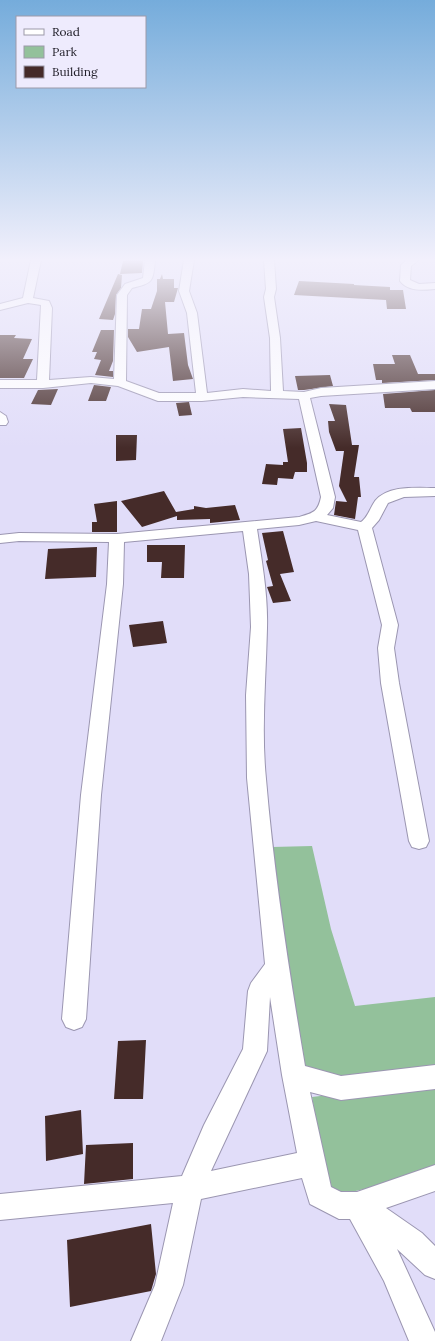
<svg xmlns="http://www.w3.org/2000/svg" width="435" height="1341" viewBox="0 0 435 1341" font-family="Lora,serif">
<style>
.green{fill:#93c19b}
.building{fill:#452b29}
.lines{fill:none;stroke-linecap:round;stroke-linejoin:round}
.minor-casing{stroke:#9b96b1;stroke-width:2}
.minor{fill:#fff;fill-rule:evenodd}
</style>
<rect width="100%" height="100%" fill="#e1ddf9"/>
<path class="green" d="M 312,846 L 331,929 L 355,1006 L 435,997 L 435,1068 L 334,1079 L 301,1071 L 272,847 Z
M 435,1082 L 435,1173 L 329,1197 L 312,1097 Z"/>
<path class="building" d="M 137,260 L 143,260 L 142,273 L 120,274 L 123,261 Z
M 118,274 L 122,275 L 121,288 L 116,295 L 115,314 L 113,320 L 99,319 Z
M 162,274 L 163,279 L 174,279 L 174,288 L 178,288 L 174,302 L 165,302 L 168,334 L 184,333 L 188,365 L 193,379 L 173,381 L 169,347 L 137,352 L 128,337 L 128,329 L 139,329 L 142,309 L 151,309 L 157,291 L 157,279 L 160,279 Z
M 299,281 L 354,284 L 354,285 L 390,287 L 390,290 L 403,290 L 406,309 L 387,309 L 386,300 L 294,295 Z
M 101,330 L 114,330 L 113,361 L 109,371 L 113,371 L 113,377 L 95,375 L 101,360 L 94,359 L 97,352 L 92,352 Z
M 0,335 L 16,335 L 14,338 L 32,339 L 23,359 L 33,359 L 24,378 L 0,378 Z
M 392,355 L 410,355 L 418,374 L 435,374 L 435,380 L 382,383 L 382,380 L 376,380 L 373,364 L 395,364 Z
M 330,375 L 333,386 L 304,390 L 298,390 L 295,376 Z
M 94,385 L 111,387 L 106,401 L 88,401 Z
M 58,389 L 51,405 L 31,404 L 38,390 Z
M 435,390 L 435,412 L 412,412 L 410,408 L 385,408 L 383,394 Z
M 189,402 L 192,415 L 179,416 L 176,403 Z
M 329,404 L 346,405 L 352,445 L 359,445 L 354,477 L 359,477 L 361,497 L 358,497 L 355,519 L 334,515 L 336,501 L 347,502 L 339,486 L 344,451 L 336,451 L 329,432 L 328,421 L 335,421 Z
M 301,428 L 307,463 L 307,472 L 295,472 L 293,479 L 278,478 L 277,485 L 262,484 L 266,464 L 283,465 L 283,462 L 288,462 L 283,429 Z
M 116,435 L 137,435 L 136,460 L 116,461 Z
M 164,491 L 176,512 L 194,509 L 194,506 L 206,508 L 235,505 L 240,520 L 210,523 L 210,519 L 177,520 L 177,516 L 142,527 L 121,501 Z
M 117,501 L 117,532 L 92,532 L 92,522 L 97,522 L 94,504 Z
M 283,531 L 294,572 L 280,574 L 291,601 L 273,603 L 267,587 L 273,586 L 266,561 L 268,560 L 262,533 Z
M 147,545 L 185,545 L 184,578 L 161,578 L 162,562 L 147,562 Z
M 97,547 L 96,577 L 45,579 L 48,549 Z
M 163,621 L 167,643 L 133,647 L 129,625 Z
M 146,1040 L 143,1099 L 114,1099 L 118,1041 Z
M 81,1110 L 83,1154 L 46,1161 L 45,1116 Z
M 133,1143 L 133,1179 L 84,1184 L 86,1145 Z
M 151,1224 L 156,1274 L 151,1291 L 70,1307 L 67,1240 Z"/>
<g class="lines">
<g class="minor-casing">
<path id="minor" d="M 31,260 L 41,260 L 33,298 L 49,301 L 52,308 L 49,380 L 91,377 L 114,379 L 117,295 L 125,284 L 143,278 L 145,260 L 155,260 C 153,282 153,283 132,288 L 127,295 L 126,381 L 159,393 L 196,393 L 187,313 L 179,291 L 184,260 L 194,260 L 189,291 L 197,313 L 207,393 L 243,389 L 271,391 L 270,338 L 264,297 L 266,289 L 264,260 L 274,260 L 276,289 L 274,297 L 280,338 L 283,391 L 304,392 L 321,388 L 435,381 L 435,389 L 321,396 L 310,398 L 335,497 L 333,508 L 327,515 L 361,522 C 368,517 370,508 375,501 C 388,485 416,488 435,488 L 435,496 L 404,497 L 388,503 L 379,520 L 372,528 L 398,625 L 394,648 L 399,683 L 429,841 L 426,847 L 419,849 L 412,847 L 409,841 L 381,683 L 378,648 L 382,625 L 358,530 L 316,521 L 299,525 L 257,529 C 262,562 268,595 267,628 C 266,678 261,729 266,779 C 274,875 289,971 305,1066 L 341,1076 L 435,1065 L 435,1089 L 341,1100 L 310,1092 L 331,1187 L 341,1192 L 357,1192 L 435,1165 L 435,1191 L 386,1208 L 422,1233 L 435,1246 L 435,1279 L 425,1275 L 397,1249 L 435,1332 L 435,1341 L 409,1341 L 384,1281 L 350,1219 L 339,1219 L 310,1204 L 302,1178 L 201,1199 L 183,1285 L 161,1341 L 131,1341 L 155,1285 L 173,1203 L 0,1220 L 0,1194 L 182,1176 L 204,1125 L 243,1049 L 248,991 L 251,983 L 265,964 L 247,778 L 246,695 L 251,627 L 249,574 L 243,531 L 124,542 L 123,584 L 101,795 L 86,1019 L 82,1027 L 74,1030 L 66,1027 L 62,1019 L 81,795 L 107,584 L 109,542 L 19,541 L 0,543 L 0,535 L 19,533 L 117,534 L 299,517 C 313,513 318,512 321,497 L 299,399 L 243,397 L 202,401 L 158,401 L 118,386 L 91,383 L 43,388 L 0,388 L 0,380 L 37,380 L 41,305 L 28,303 L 0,310 L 0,304 L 23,298 ZM 270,997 L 282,1075 L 297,1153 L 211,1171 L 267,1051 Z
M 407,260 L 419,260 L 411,266 L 410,280 L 419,284 L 435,283 L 435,289 C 423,290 409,292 400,281 L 401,265 Z
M 0,412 L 6,416 L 8,422 L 6,425 L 0,425 Z"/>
</g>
<use href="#minor" class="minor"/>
</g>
<linearGradient id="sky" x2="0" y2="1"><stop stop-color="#75acdb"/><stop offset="0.58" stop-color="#f2f0fc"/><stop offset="1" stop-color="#f2f0fc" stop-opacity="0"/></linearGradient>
<rect width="435" height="448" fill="url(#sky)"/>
<rect x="16" y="16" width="130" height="72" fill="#eeebfd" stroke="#9c9aa9"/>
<rect x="24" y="29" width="20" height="6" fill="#ffffff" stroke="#9c9aa9"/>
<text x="52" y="36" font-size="12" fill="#22202a">Road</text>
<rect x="24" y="46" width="20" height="12" fill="#93c19b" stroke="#9c9aa9"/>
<text x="52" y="56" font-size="12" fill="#22202a">Park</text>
<rect x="24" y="66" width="20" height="12" fill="#452b29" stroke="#9c9aa9"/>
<text x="52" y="76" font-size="12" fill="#22202a">Building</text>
</svg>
